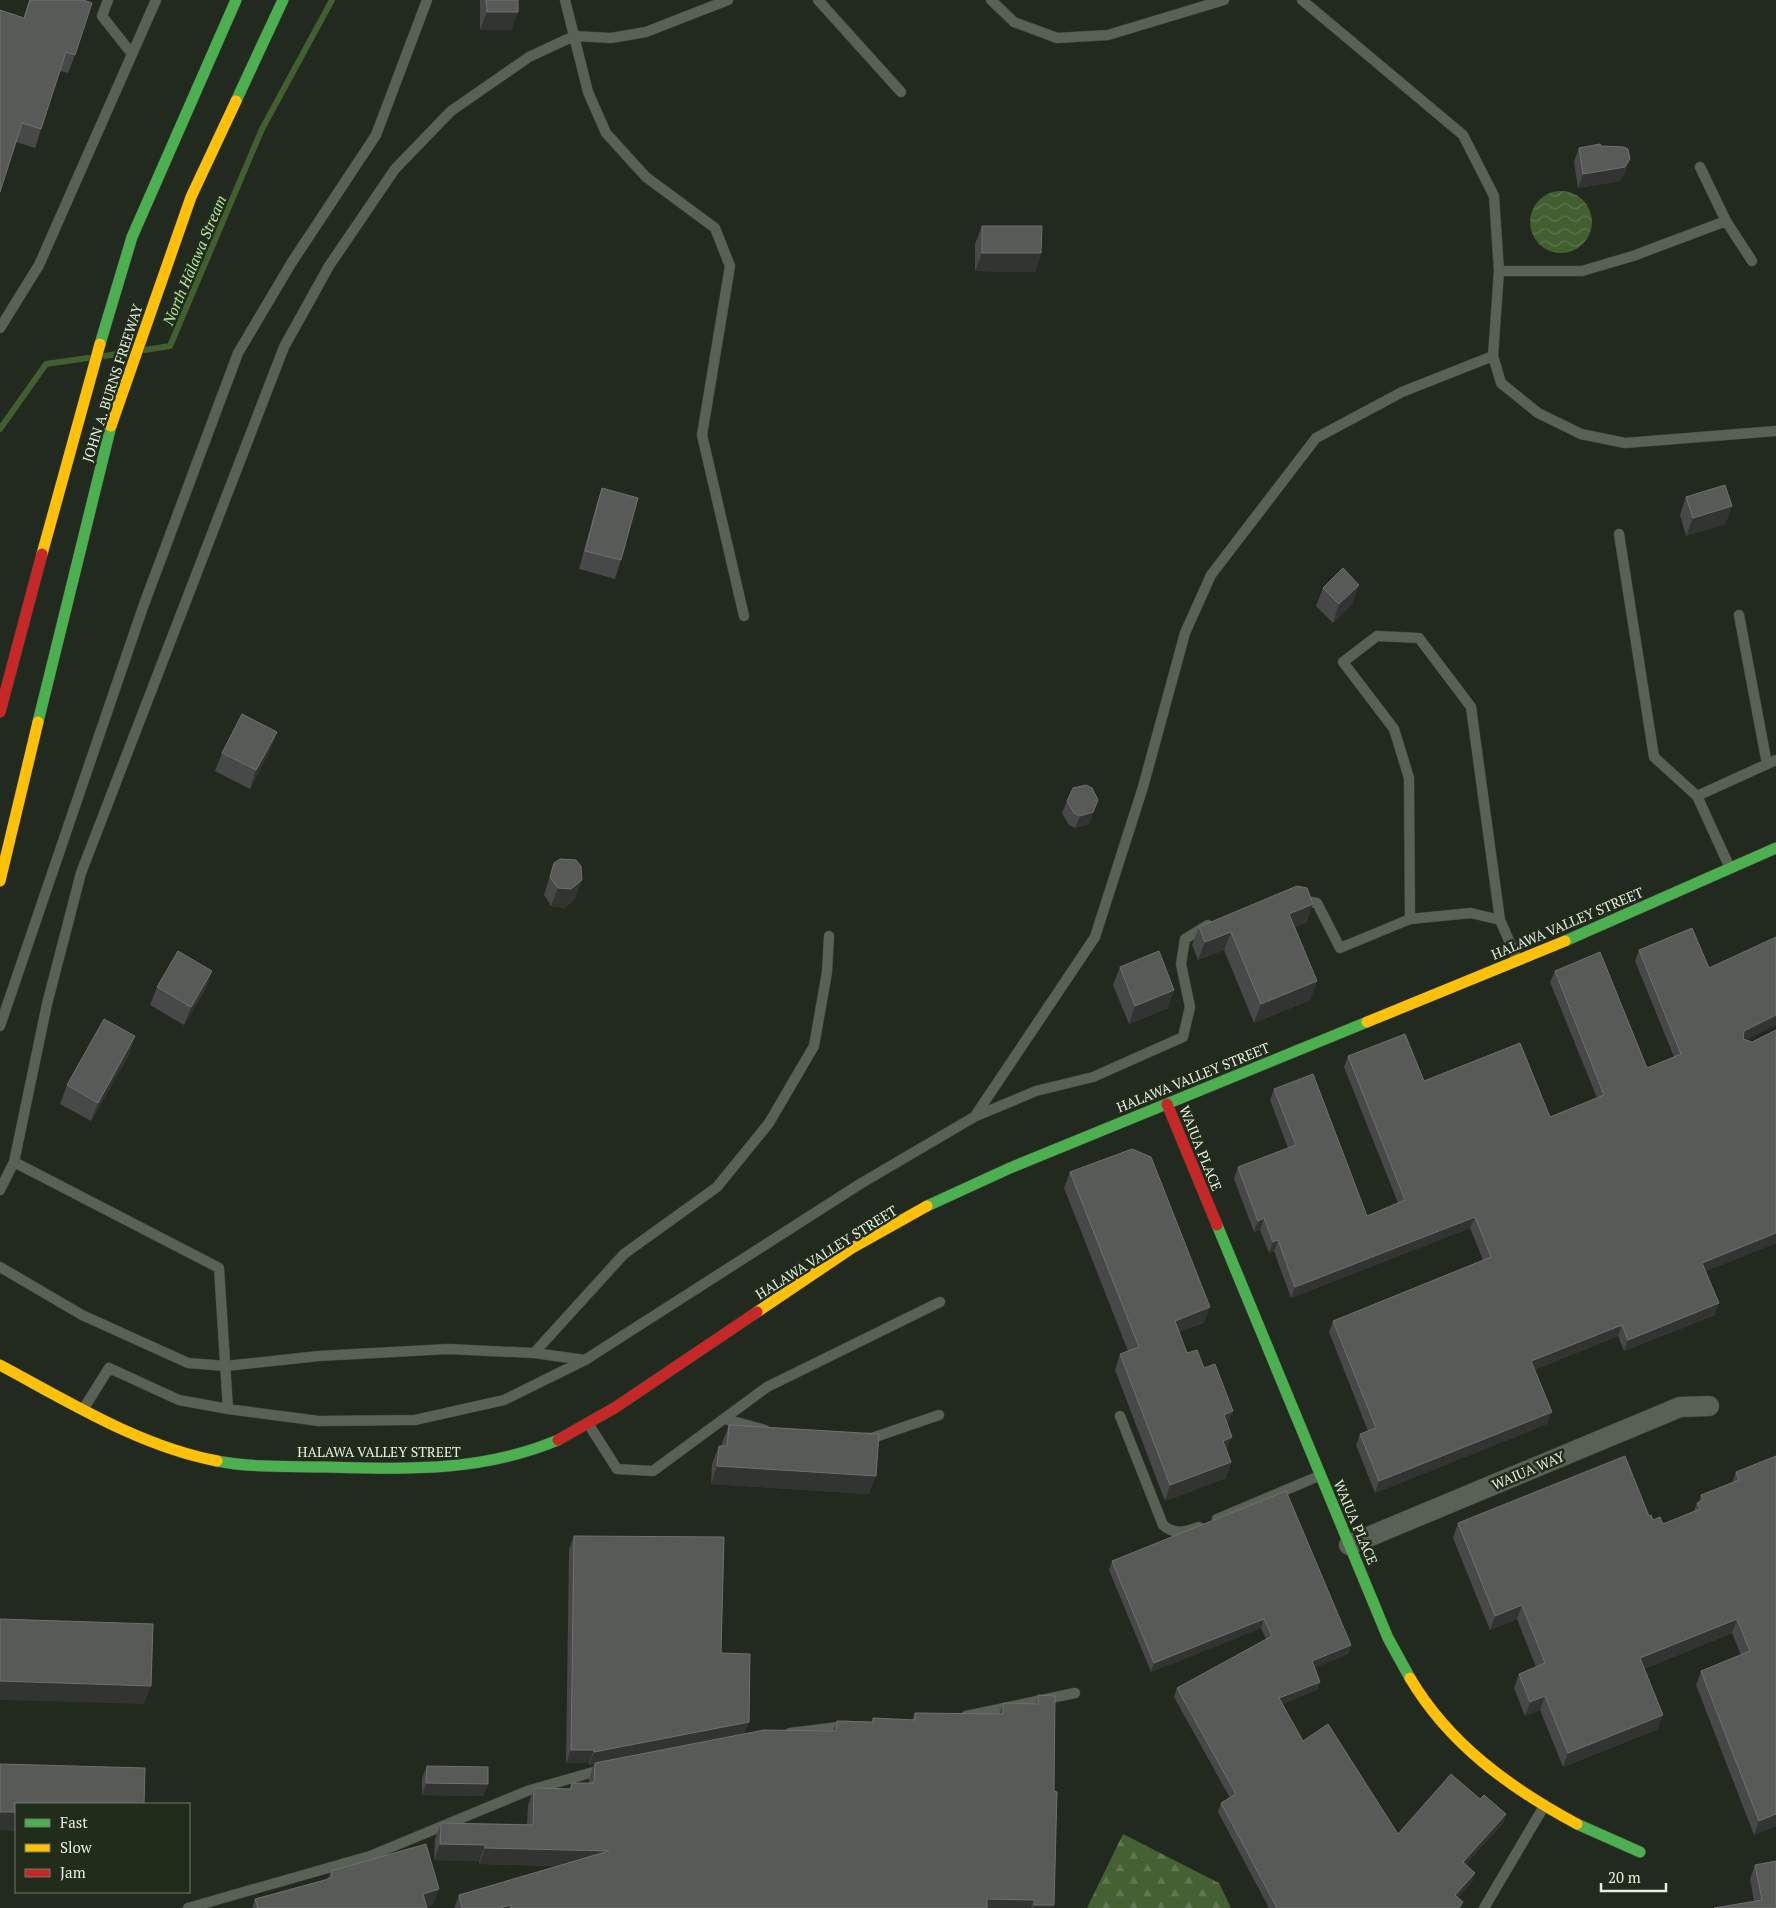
<svg xmlns="http://www.w3.org/2000/svg" width="1776" height="1908" viewBox="0 0 1776 1908" font-family="'PT Serif',serif">
<style>
.forest{fill:url(#forest-firs)}
.water{fill:url(#water-waves)}
.lines{fill:none;stroke-linecap:round;stroke-linejoin:round}
.stream{stroke:#425f30;stroke-width:6}
.lane-casing{stroke:#3e443a;stroke-width:11}
.street-casing{stroke:#3e443a;stroke-width:21}
.fast-casing{stroke:#3e443a;stroke-width:12}
.slow-casing{stroke:#3e443a;stroke-width:12}
.jam-casing{stroke:#3e443a;stroke-width:12}
.lane{stroke:#596056;stroke-width:10}
.street{stroke:#596056;stroke-width:20}
.fast{stroke:#4caf50;stroke-width:11}
.slow{stroke:#ffc107;stroke-width:11}
.jam{stroke:#c62828;stroke-width:11}
.wall{fill:#474848}
.shaded-wall{fill:#313430}
.building{fill:#585a58;stroke:#6e716e}
.labels{text-anchor:middle;dominant-baseline:central;stroke-width:5;stroke-linejoin:round;paint-order:stroke}
.street-label{font-size:14px;fill:#e6eee2;stroke:#212d1a}
.water-label{font-size:15px;font-style:italic;fill:#b5e699;stroke:#212d1a}
</style>
<defs>
<pattern id="forest-firs" width="22" height="20" patternUnits="userSpaceOnUse" patternTransform="scale(1.25)"><rect width="22" height="20" fill="#456134"/><path d="M5 1l3.5 6h-7zM16 11l3.5 6h-7z" fill="#607851"/></pattern>
<pattern id="water-waves" width="16" height="10" patternUnits="userSpaceOnUse" patternTransform="scale(1.25)"><rect width="16" height="10" fill="#425f30"/><path d="M0 5q4-4 8 0t8 0" fill="none" stroke="#5d764e"/></pattern>
</defs>
<rect width="100%" height="100%" fill="#22291e"/>
<path class="forest" d="M 1123,1834 L 1219,1883 L 1231,1908 L 1087,1908 Z"/>
<path class="water" d="M1530 222a31 31 0 1 1 62 0a31 31 0 1 1-62 0Z"/>
<g class="lines">
<path class="stream" d="M 145,350 L 170,346 L 262,129 L 332,0
M 105,356 L 130,352
M 0,429 L 46,364 L 88,358"/>
<g class="lane-casing">
<path id="lane" d="M 108,0 L 102,16 L 132,54
M 565,0 L 588,92 L 606,133 L 646,177 L 715,228 L 730,266 L 702,435 L 744,616
M 818,0 L 901,92
M 991,0 L 1014,22 L 1057,38 L 1108,35 L 1224,0
M 1700,167 L 1726,221 L 1752,261
M 1499,271 L 1582,271 L 1633,256 L 1726,221
M 0,328 L 39,265 L 156,0
M 1493,356 L 1501,383 L 1538,413 L 1581,434 L 1625,443 L 1776,431
M 1619,534 L 1654,757 L 1697,796 L 1730,868
M 1739,615 L 1767,764
M 1697,796 L 1776,760
M 1300,900 L 1317,903 L 1340,948 L 1410,919 L 1471,913 L 1500,920 L 1517,959
M 1410,919 L 1409,778 L 1394,729 L 1343,662 L 1377,636 L 1419,638 L 1471,707 L 1500,920
M 0,1026 L 143,607 L 238,353 L 292,262 L 376,135 L 427,0
M 975,1116 L 1095,937 L 1143,787 L 1185,633 L 1211,575 L 1316,438 L 1402,392 L 1493,356 L 1499,271 L 1494,196 L 1463,135 L 1302,0
M 14,1162 L 219,1268 L 228,1409
M 0,1190 L 14,1162 L 47,1004 L 81,873 L 284,347 L 329,266 L 395,169 L 451,111 L 529,57 L 574,36 L 611,38 L 646,32 L 728,0
M 0,1267 L 82,1315 L 188,1363 L 226,1366 L 319,1356 L 448,1349 L 534,1353 L 585,1360
M 534,1353 L 624,1254 L 717,1187 L 769,1123 L 814,1046 L 827,972 L 829,936
M 84,1408 L 109,1368 L 179,1400 L 228,1409 L 319,1421 L 415,1420 L 504,1400 L 585,1360 L 860,1184 L 974,1117 L 1036,1091 L 1093,1077 L 1183,1037 L 1190,1007 L 1181,964 L 1185,939 L 1208,925
M 1120,1416 L 1163,1525 C 1174,1535 1186,1532 1199,1527
M 725,1419 L 765,1430
M 589,1425 L 617,1469 L 653,1471 L 767,1387 L 940,1302
M 866,1438 L 872,1438 L 939,1415
M 1217,1519 L 1319,1476
M 966,1716 L 1075,1693
M 790,1733 L 847,1726
M 188,1908 L 370,1856 L 527,1791 L 604,1769
M 1484,1908 L 1543,1808"/>
</g>
<g class="street-casing">
<path id="street" d="M 1349,1545 L 1680,1407 L 1709,1406"/>
</g>
<g class="fast-casing">
<path id="fast" d="M 236,101 L 283,0
M 100,344 L 132,237 L 236,0
M 38,722 L 111,426
M 1565,941 L 1776,848
M 927,1206 L 1010,1168 L 1367,1022
M 1217,1225 L 1388,1638 L 1410,1678
M 217,1461 C 253,1468 290,1466 327,1467 C 408,1469 482,1472 558,1440
M 1577,1824 L 1640,1852"/>
</g>
<g class="slow-casing">
<path id="slow" d="M 111,426 L 191,197 L 236,101
M 42,554 L 100,344
M 0,881 L 38,722
M 1367,1022 L 1565,941
M 757,1312 L 852,1248 L 927,1206
M 0,1365 C 69,1402 139,1446 217,1461
M 1410,1678 C 1449,1744 1510,1788 1577,1824"/>
</g>
<g class="jam-casing">
<path id="jam" d="M 0,712 L 42,554
M 1167,1104 L 1217,1225
M 558,1440 L 616,1407 L 757,1312"/>
</g>
<use href="#lane" class="lane"/>
<use href="#street" class="street"/>
<use href="#fast" class="fast"/>
<use href="#slow" class="slow"/>
<use href="#jam" class="jam"/>
</g>
<path class="wall" d="M 29,0 L 83,0 L 75,55 L 68,73 L 60,71 L 35,148 L 16,142 L 24,18 Z
M 480,0 L 518,0 L 518,12 L 511,30 L 480,30 Z
M 1601,146 L 1625,173 L 1620,181 L 1578,188 L 1574,162 L 1579,148 Z
M 982,226 L 1041,253 L 1035,272 L 975,271 L 975,244 Z
M 602,488 L 621,560 L 615,579 L 579,569 L 596,506 Z
M 1686,497 L 1732,506 L 1725,524 L 1686,536 L 1680,515 Z
M 1323,588 L 1353,603 L 1333,623 L 1316,606 Z
M 277,732 L 270,750 L 250,789 L 215,771 L 222,753 Z
M 1098,800 L 1089,824 L 1075,828 L 1069,825 L 1062,813 L 1067,801 Z
M 554,863 L 575,898 L 565,908 L 551,906 L 544,895 Z
M 1313,904 L 1306,922 L 1295,927 L 1317,981 L 1310,1000 L 1254,1023 L 1224,950 L 1198,960 L 1192,945 L 1199,927 Z
M 1639,950 L 1709,968 L 1773,1026 L 1746,1040 L 1776,1243 L 1706,1271 L 1715,1315 L 1624,1351 L 1618,1336 L 1534,1370 L 1547,1424 L 1375,1493 L 1356,1445 L 1360,1434 L 1368,1431 L 1329,1332 L 1333,1321 L 1483,1260 L 1470,1228 L 1291,1298 L 1274,1251 L 1269,1253 L 1260,1230 L 1254,1232 L 1234,1179 L 1238,1167 L 1288,1148 L 1270,1100 L 1274,1089 L 1367,1216 L 1398,1203 L 1344,1067 L 1348,1056 L 1424,1081 L 1550,1117 L 1597,1098 L 1550,982 L 1555,971 L 1647,1068 L 1674,1057 L 1635,961 Z
M 1120,967 L 1168,1008 L 1129,1024 L 1113,985 Z
M 212,971 L 205,990 L 184,1025 L 150,1005 L 157,987 Z
M 135,1036 L 129,1055 L 91,1121 L 60,1104 L 67,1085 Z
M 1070,1172 L 1204,1323 L 1179,1332 L 1187,1353 L 1204,1368 L 1228,1426 L 1227,1451 L 1231,1462 L 1226,1478 L 1165,1501 L 1115,1370 L 1120,1354 L 1128,1351 L 1064,1188 Z
M 729,1425 L 869,1494 L 711,1484 L 712,1464 L 719,1446 L 722,1446 L 722,1443 Z
M 1776,1456 L 1776,1826 L 1754,1835 L 1696,1685 L 1701,1671 L 1741,1655 L 1732,1633 L 1644,1669 L 1658,1729 L 1563,1767 L 1540,1710 L 1525,1716 L 1514,1688 L 1519,1674 L 1536,1667 L 1517,1619 L 1490,1630 L 1453,1538 L 1458,1523 L 1649,1516 L 1653,1520 L 1663,1524 L 1694,1511 L 1697,1503 L 1699,1502 L 1701,1495 L 1732,1483 L 1736,1472 Z
M 574,1536 L 721,1653 L 744,1734 L 833,1731 L 837,1721 L 872,1722 L 873,1718 L 912,1720 L 915,1713 L 999,1714 L 1003,1703 L 1035,1704 L 1038,1695 L 1054,1791 L 1053,1908 L 454,1908 L 459,1895 L 557,1866 L 479,1864 L 479,1861 L 434,1860 L 435,1839 L 441,1823 L 527,1824 L 528,1805 L 534,1788 L 569,1789 L 572,1783 L 589,1783 L 589,1779 L 594,1764 L 589,1765 L 589,1763 L 566,1763 L 569,1549 Z
M 1112,1561 L 1351,1645 L 1348,1654 L 1315,1667 L 1320,1682 L 1317,1690 L 1282,1704 L 1303,1741 L 1398,1834 L 1480,1799 L 1506,1814 L 1503,1823 L 1466,1864 L 1475,1873 L 1472,1882 L 1458,1897 L 1463,1902 L 1461,1908 L 1269,1908 L 1218,1812 L 1221,1803 L 1230,1798 L 1174,1697 L 1177,1688 L 1266,1639 L 1261,1628 L 1151,1672 L 1109,1570 Z
M 427,1766 L 488,1784 L 483,1796 L 422,1795 L 422,1778 Z
M 1755,1865 L 1776,1908 L 1754,1901 L 1750,1879 Z
M 331,1871 L 433,1905 L 427,1907 L 427,1908 L 252,1908 L 255,1899 L 328,1879 Z"/>
<path class="shaded-wall" d="M 487,12 L 518,12 L 511,30 L 480,30 Z
M 1630,159 L 1625,173 L 1620,181 L 1578,188 L 1583,174 Z
M 982,253 L 1041,253 L 1035,272 L 975,271 Z
M 1732,506 L 1725,524 L 1686,536 L 1693,518 Z
M 1359,585 L 1353,603 L 1333,623 L 1339,604 Z
M 277,732 L 270,750 L 250,789 L 256,770 Z
M 1098,800 L 1089,824 L 1075,828 L 1080,816 Z
M 582,880 L 575,898 L 565,908 L 551,906 L 558,888 Z
M 1313,904 L 1306,922 L 1283,932 L 1289,914 Z
M 1231,932 L 1224,950 L 1198,960 L 1205,942 Z
M 212,971 L 205,990 L 184,1025 L 191,1007 Z
M 1317,981 L 1310,1000 L 1254,1023 L 1261,1004 Z
M 1174,990 L 1168,1008 L 1129,1024 L 1135,1006 Z
M 1776,1015 L 1776,1026 L 1773,1026 L 1740,1043 L 1744,1031 Z
M 135,1036 L 129,1055 L 91,1121 L 98,1103 Z
M 1475,1217 L 1470,1228 L 1291,1298 L 1295,1287 Z
M 1264,1218 L 1260,1230 L 1254,1232 L 1258,1221 Z
M 1776,1233 L 1776,1243 L 1698,1274 L 1702,1263 Z
M 1278,1240 L 1274,1251 L 1269,1253 L 1273,1242 Z
M 1719,1303 L 1715,1315 L 1624,1351 L 1628,1340 Z
M 1210,1307 L 1204,1323 L 1169,1336 L 1175,1321 Z
M 1622,1325 L 1618,1336 L 1527,1373 L 1531,1361 Z
M 1233,1411 L 1227,1427 L 1224,1415 Z
M 1552,1412 L 1547,1424 L 1375,1493 L 1379,1481 Z
M 1232,1437 L 1226,1453 L 1223,1441 Z
M 1231,1462 L 1226,1478 L 1165,1501 L 1170,1485 Z
M 717,1466 L 876,1476 L 869,1494 L 711,1484 Z
M 1522,1605 L 1517,1619 L 1490,1630 L 1495,1616 Z
M 1264,1619 L 1261,1628 L 1151,1672 L 1154,1663 Z
M 1737,1619 L 1732,1633 L 1634,1673 L 1640,1658 Z
M 1351,1645 L 1348,1654 L 1309,1670 L 1312,1661 Z
M 0,1681 L 151,1686 L 144,1704 L 0,1700 Z
M 1320,1682 L 1317,1690 L 1276,1707 L 1279,1698 Z
M 1545,1696 L 1540,1710 L 1525,1716 L 1530,1702 Z
M 1663,1715 L 1658,1729 L 1563,1767 L 1568,1753 Z
M 749,1722 L 744,1735 L 589,1765 L 594,1752 Z
M 571,1750 L 594,1750 L 589,1763 L 566,1763 Z
M 426,1783 L 488,1784 L 483,1796 L 422,1795 Z
M 0,1812 L 16,1812 L 16,1831 L 0,1830 Z
M 1506,1814 L 1503,1823 L 1460,1871 L 1463,1862 Z
M 1776,1814 L 1776,1826 L 1754,1835 L 1759,1821 Z
M 440,1844 L 485,1845 L 479,1861 L 434,1860 Z
M 485,1848 L 609,1851 L 603,1867 L 479,1864 Z
M 1475,1873 L 1472,1882 L 1452,1904 L 1455,1895 Z
M 439,1889 L 433,1905 L 424,1908 L 423,1894 Z
M 987,1899 L 1034,1900 L 1031,1908 L 983,1908 Z
M 511,1905 L 510,1908 L 499,1908 Z
M 1034,1905 L 1054,1905 L 1053,1908 L 1033,1908 Z"/>
<path class="building" d="M 30,0 L 83,0 L 92,3 L 75,55 L 66,52 L 41,129 L 22,123 L 0,192 L 0,10 L 24,18 Z
M 486,0 L 518,0 L 518,12 L 487,12 Z
M 1600,144 L 1601,146 L 1624,147 L 1628,149 L 1630,159 L 1625,167 L 1583,174 L 1579,148 Z
M 982,226 L 1042,226 L 1041,253 L 982,253 Z
M 1725,485 L 1732,506 L 1693,518 L 1686,497 Z
M 602,488 L 638,498 L 621,560 L 585,551 Z
M 1343,568 L 1359,585 L 1339,604 L 1323,588 Z
M 242,714 L 277,732 L 256,770 L 222,753 Z
M 1086,785 L 1092,788 L 1098,800 L 1093,812 L 1080,816 L 1074,813 L 1067,801 L 1073,788 Z
M 560,859 L 576,860 L 581,866 L 582,880 L 571,889 L 558,888 L 550,877 L 554,863 Z
M 1297,886 L 1307,888 L 1313,904 L 1289,914 L 1317,981 L 1261,1004 L 1231,932 L 1205,942 L 1199,927 Z
M 1692,928 L 1709,968 L 1776,937 L 1776,1015 L 1744,1031 L 1743,1039 L 1752,1042 L 1776,1030 L 1776,1233 L 1702,1263 L 1719,1303 L 1628,1340 L 1622,1325 L 1531,1361 L 1552,1412 L 1379,1481 L 1360,1434 L 1376,1428 L 1333,1321 L 1491,1257 L 1475,1217 L 1295,1287 L 1278,1240 L 1273,1242 L 1264,1218 L 1258,1221 L 1238,1167 L 1296,1145 L 1274,1089 L 1313,1074 L 1367,1216 L 1405,1200 L 1348,1056 L 1405,1034 L 1424,1081 L 1520,1043 L 1550,1117 L 1604,1095 L 1555,971 L 1600,952 L 1647,1068 L 1681,1054 L 1639,950 Z
M 178,951 L 212,971 L 191,1007 L 157,987 Z
M 1159,951 L 1174,990 L 1135,1006 L 1120,967 Z
M 104,1019 L 135,1036 L 98,1103 L 67,1085 Z
M 1132,1149 L 1151,1157 L 1210,1307 L 1175,1321 L 1187,1353 L 1197,1350 L 1204,1368 L 1215,1364 L 1233,1411 L 1224,1415 L 1232,1437 L 1223,1441 L 1231,1462 L 1170,1485 L 1120,1354 L 1139,1347 L 1070,1172 Z
M 729,1425 L 879,1434 L 876,1476 L 717,1466 L 719,1446 L 727,1446 Z
M 1625,1456 L 1649,1516 L 1651,1515 L 1653,1520 L 1660,1517 L 1663,1524 L 1700,1509 L 1697,1503 L 1703,1500 L 1701,1495 L 1739,1480 L 1736,1472 L 1776,1456 L 1776,1814 L 1759,1821 L 1701,1671 L 1750,1651 L 1737,1619 L 1640,1658 L 1663,1715 L 1568,1753 L 1545,1696 L 1530,1702 L 1519,1674 L 1545,1663 L 1522,1605 L 1495,1616 L 1458,1523 Z
M 1286,1491 L 1351,1645 L 1312,1661 L 1320,1682 L 1279,1698 L 1303,1741 L 1328,1724 L 1398,1834 L 1451,1774 L 1480,1799 L 1484,1795 L 1506,1814 L 1463,1862 L 1475,1873 L 1455,1895 L 1463,1902 L 1458,1908 L 1277,1908 L 1221,1803 L 1236,1794 L 1177,1688 L 1272,1636 L 1264,1619 L 1154,1663 L 1112,1561 Z
M 574,1536 L 724,1537 L 721,1653 L 750,1654 L 749,1722 L 594,1752 L 594,1750 L 571,1750 Z
M 0,1619 L 153,1624 L 151,1686 L 0,1681 Z
M 1038,1695 L 1055,1696 L 1054,1791 L 1057,1792 L 1054,1905 L 1034,1905 L 1034,1900 L 987,1899 L 987,1908 L 511,1908 L 511,1905 L 499,1908 L 462,1908 L 459,1895 L 609,1851 L 485,1848 L 485,1845 L 440,1844 L 441,1823 L 533,1825 L 534,1788 L 571,1789 L 572,1783 L 594,1783 L 595,1763 L 764,1730 L 836,1731 L 837,1721 L 873,1722 L 873,1718 L 915,1720 L 915,1713 L 1003,1714 L 1003,1703 L 1038,1704 Z
M 0,1764 L 145,1768 L 144,1804 L 16,1804 L 16,1812 L 0,1812 Z
M 427,1766 L 488,1767 L 488,1784 L 426,1783 Z
M 426,1844 L 439,1889 L 423,1894 L 427,1908 L 258,1908 L 255,1899 L 325,1880 L 332,1877 L 331,1871 Z
M 1776,1861 L 1776,1908 L 1714,1908 L 1762,1900 L 1755,1865 Z"/>
<g class="labels">
<g class="street-label">
<text transform="translate(112 383) rotate(-72)">JOHN A. BURNS FREEWAY</text>
<text transform="translate(1567 923) rotate(-23)">HALAWA VALLEY STREET</text>
<text transform="translate(1193 1077) rotate(-22)">HALAWA VALLEY STREET</text>
<text transform="translate(1201 1148) rotate(68)">WAIUA PLACE</text>
<text transform="translate(826 1252) rotate(-32)">HALAWA VALLEY STREET</text>
<text x="379" y="1451">HALAWA VALLEY STREET</text>
<text transform="translate(1528 1470) rotate(-23)">WAIUA WAY</text>
<text transform="translate(1356 1522) rotate(67)">WAIUA PLACE</text>
</g>
<g class="water-label">
<text transform="translate(194 260) rotate(-67)">North Hālawa Stream</text>
</g>
</g>
<rect x="15" y="1803" width="175" height="90" fill="#212d1a" stroke="#707a6a"/>
<rect x="25" y="1819" width="25" height="8" fill="#4caf50" stroke="#707a6a"/>
<text x="60" y="1828" font-size="15" fill="#e6eee2">Fast</text>
<rect x="25" y="1844" width="25" height="8" fill="#ffc107" stroke="#707a6a"/>
<text x="60" y="1853" font-size="15" fill="#e6eee2">Slow</text>
<rect x="25" y="1869" width="25" height="8" fill="#c62828" stroke="#707a6a"/>
<text x="60" y="1878" font-size="15" fill="#e6eee2">Jam</text>
<path d="M1601 1883v8h65v-8" fill="none" stroke="#e6eee2" stroke-width="2.5"/>
<text x="1608" y="1883" font-size="15" fill="#e6eee2" stroke="#212d1a" stroke-width="4" paint-order="stroke">20 m</text>
</svg>
